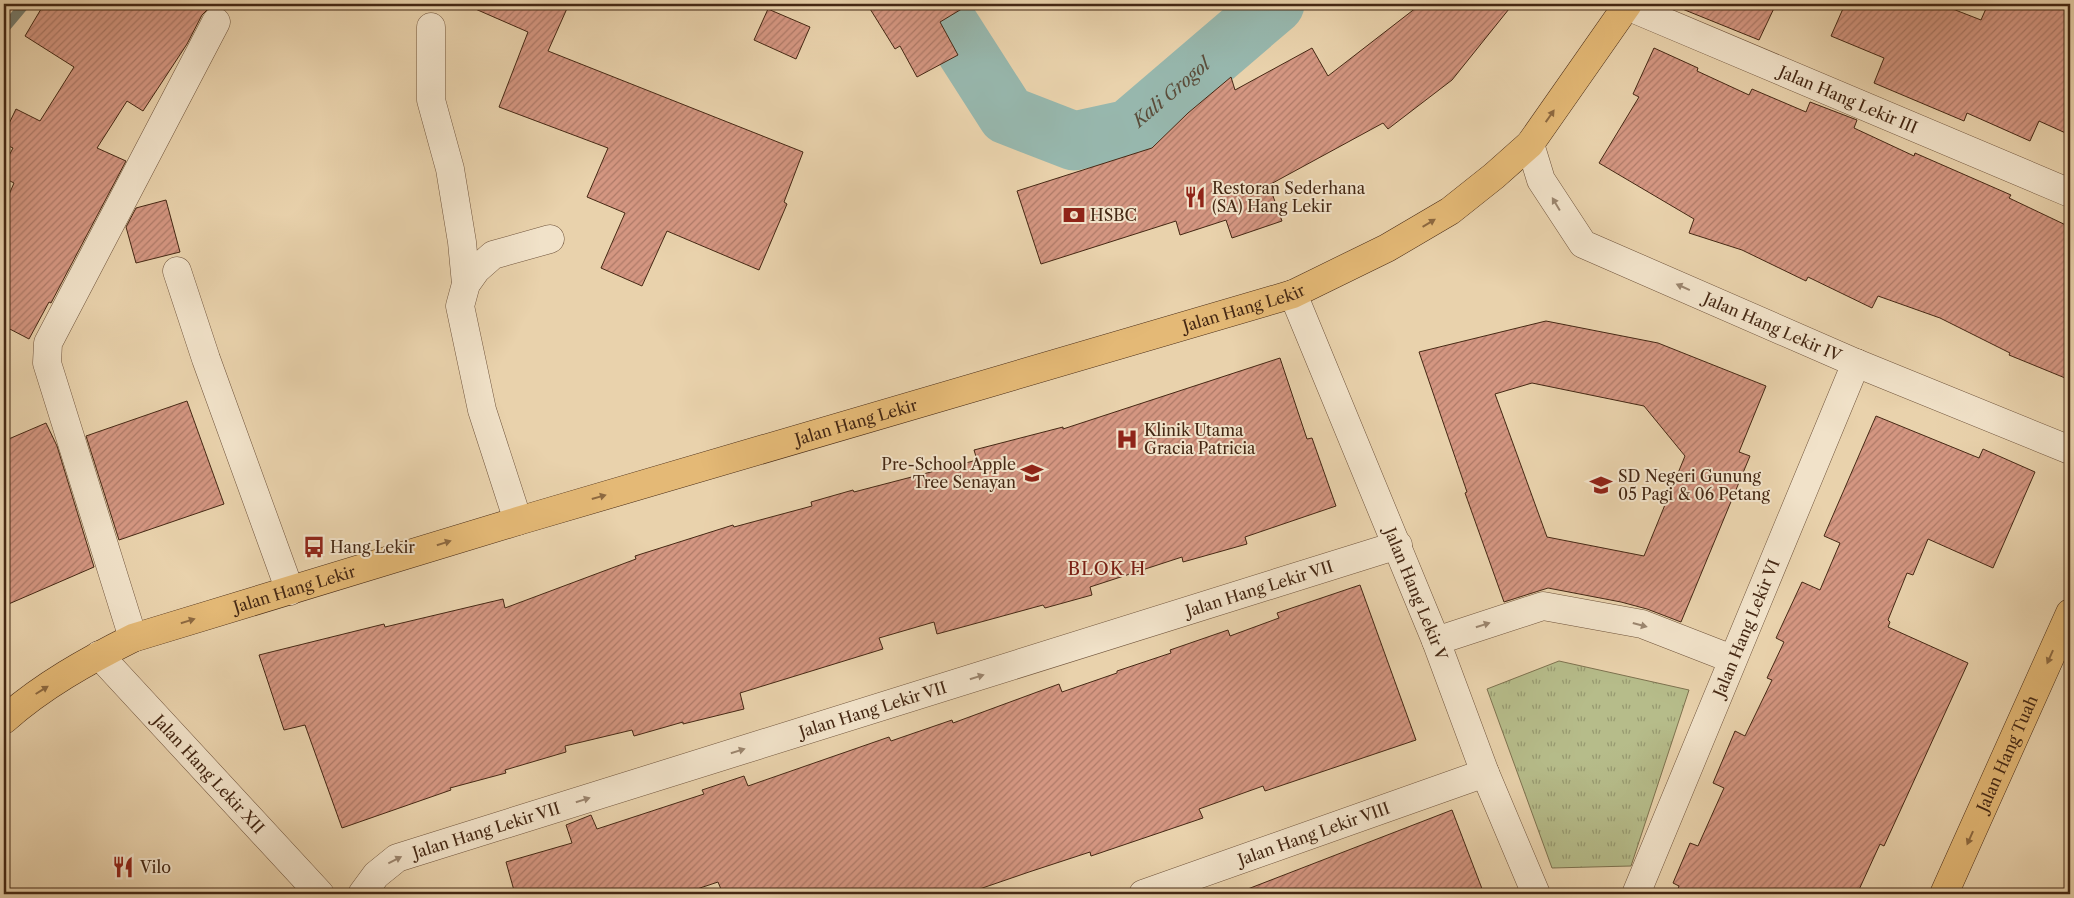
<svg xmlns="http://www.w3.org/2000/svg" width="2074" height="898" viewBox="0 0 2074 898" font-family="'Libre Caslon Text',serif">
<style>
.park{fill:url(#park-tufts);stroke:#7e724f}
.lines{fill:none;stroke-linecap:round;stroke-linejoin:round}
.stream{stroke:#767e70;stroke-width:10}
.river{stroke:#97b7ad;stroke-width:59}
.building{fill:url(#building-hatch);stroke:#452814;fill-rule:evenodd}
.minor-casing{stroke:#6e523a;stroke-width:29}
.major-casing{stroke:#452814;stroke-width:29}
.minor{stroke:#f1e2c9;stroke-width:28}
.major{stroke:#e4b976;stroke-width:28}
.oneway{fill:#8d6940}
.oneway2{fill:#9b856e}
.labels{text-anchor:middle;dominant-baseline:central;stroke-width:4;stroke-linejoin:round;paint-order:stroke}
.street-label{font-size:16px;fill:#452814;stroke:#f1e2c9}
.poi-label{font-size:16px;fill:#452814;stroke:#f1e2c9;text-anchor:start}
.water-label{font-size:18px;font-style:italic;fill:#5a4c3a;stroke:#f1e2c9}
.neighbourhood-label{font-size:18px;letter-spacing:1px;fill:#7a1f14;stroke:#f1e2c9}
</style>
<defs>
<pattern id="park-tufts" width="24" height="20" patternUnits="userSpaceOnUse" patternTransform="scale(1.25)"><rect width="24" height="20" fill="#b6bc8a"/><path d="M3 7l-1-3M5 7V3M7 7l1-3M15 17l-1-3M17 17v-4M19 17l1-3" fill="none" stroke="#969970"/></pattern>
<pattern id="building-hatch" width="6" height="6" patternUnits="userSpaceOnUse" patternTransform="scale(1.25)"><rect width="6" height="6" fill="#d49681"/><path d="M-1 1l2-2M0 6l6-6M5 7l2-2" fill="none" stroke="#ae7a68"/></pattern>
</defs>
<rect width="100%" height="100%" fill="#e9d2ac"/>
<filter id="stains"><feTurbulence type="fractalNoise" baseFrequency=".004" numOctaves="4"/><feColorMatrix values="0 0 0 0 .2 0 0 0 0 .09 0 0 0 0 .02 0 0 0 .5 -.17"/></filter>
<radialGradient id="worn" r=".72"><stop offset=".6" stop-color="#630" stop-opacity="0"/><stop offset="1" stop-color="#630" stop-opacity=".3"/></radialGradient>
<path class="park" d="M 1559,661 L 1689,690 L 1631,866 L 1552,868 L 1487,689 Z"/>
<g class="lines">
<path class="stream" d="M 4,29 L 25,4"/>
<path class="river" id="s1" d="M 936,4 L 1007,115 L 1074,141 L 1129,129 L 1275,4"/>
</g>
<path class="building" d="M 44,4 L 213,4 L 202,15 L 187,44 L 143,111 L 127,101 L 97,148 L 126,161 L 51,303 L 49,302 L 29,339 L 4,326 L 4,206 L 14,183 L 4,178 L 4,165 L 13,148 L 4,144 L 4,134 L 16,109 L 40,121 L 74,67 L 25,36 Z
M 464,4 L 569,4 L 548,51 L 803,152 L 784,202 L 787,204 L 759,270 L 667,231 L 642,286 L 601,268 L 625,213 L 587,197 L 608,148 L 499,107 L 528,32 Z
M 867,4 L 970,4 L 940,22 L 958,55 L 917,77 L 900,46 L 895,49 Z
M 1421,4 L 1513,4 L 1452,80 L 1388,129 L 1383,123 L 1269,185 L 1282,221 L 1232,238 L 1226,220 L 1180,235 L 1176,221 L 1041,264 L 1017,191 L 1152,148 L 1188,113 L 1231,77 L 1235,90 L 1312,48 L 1328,76 Z
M 1670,4 L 1776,4 L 1759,40 Z
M 1845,4 L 1940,4 L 1981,20 L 1988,4 L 2070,4 L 2070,135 L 2039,121 L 2030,141 L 1967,113 L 1964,121 L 1874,83 L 1884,58 L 1831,36 Z
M 768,9 L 810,27 L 796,59 L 754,40 Z
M 1654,48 L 1698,68 L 1697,71 L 1749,95 L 1752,89 L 1806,112 L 1810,102 L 1857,120 L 1854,128 L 1914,156 L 1915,153 L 2011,195 L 2009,198 L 2070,227 L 2070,380 L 2009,355 L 2010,353 L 1940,318 L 1878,296 L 1872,308 L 1808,277 L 1806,281 L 1742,250 L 1689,233 L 1694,219 L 1599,163 L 1639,97 L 1633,94 Z
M 166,200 L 180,252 L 136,263 L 126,227 L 136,208 Z
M 1546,321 L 1658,343 L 1766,386 L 1739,452 L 1750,456 L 1681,622 L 1647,609 L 1621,602 L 1548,588 L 1504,602 L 1465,493 L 1467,492 L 1419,352 ZM 1532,383 L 1644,406 L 1685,456 L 1644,556 L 1547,537 L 1495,394 Z
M 1280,358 L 1307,439 L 1312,438 L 1336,506 L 1245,537 L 1247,544 L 1183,562 L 1182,557 L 1090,587 L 1092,595 L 1045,608 L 1043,605 L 937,634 L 934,622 L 879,638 L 883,649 L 740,693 L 744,709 L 683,724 L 683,722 L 634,736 L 632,730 L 565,746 L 566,752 L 505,770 L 506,773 L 450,788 L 451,790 L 342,828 L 305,725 L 284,730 L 259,655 L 384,624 L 385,627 L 503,599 L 505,608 L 636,559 L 635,556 L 733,525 L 734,527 L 812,506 L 811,502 L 853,490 L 854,492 L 977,460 L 974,450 L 1063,427 L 1063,429 Z
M 187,401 L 224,504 L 119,540 L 86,436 Z
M 1876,416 L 1979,458 L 1983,449 L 2035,472 L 1993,568 L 1928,539 L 1913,575 L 1907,573 L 1888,620 L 1890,622 L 1888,627 L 1968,663 L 1884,846 L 1880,844 L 1857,894 L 1676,894 L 1679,886 L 1673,883 L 1690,843 L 1698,846 L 1724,788 L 1713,783 L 1735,731 L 1745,736 L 1772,680 L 1767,678 L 1784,642 L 1776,638 L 1802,582 L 1820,590 L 1840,543 L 1824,536 Z
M 46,423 L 57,446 L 94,567 L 4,606 L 4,441 Z
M 1360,585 L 1416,740 L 1265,791 L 1263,786 L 1199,809 L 1203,818 L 1091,856 L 1090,852 L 1029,872 L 965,894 L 723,894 L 718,882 L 682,894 L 515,894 L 506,862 L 572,843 L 566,825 L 591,815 L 597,829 L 704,794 L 702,790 L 744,776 L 748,786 L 889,737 L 891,741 L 952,720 L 953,723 L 1059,684 L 1062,692 L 1117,673 L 1117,671 L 1171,653 L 1170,650 L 1228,630 L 1230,636 L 1279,618 L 1277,613 Z
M 1452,810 L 1484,894 L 1240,894 L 1240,892 Z"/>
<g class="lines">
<g class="minor-casing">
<g id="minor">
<path id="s2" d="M 1627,6 L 2070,193"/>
<path d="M 431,27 L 431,100 L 450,169 L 462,242 L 466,284"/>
<path id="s3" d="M 1530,144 L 1541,180 L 1583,244 L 1856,363 L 2070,450"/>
<path d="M 177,271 L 206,359 L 290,591"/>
<path id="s4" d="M 1293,294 L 1436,641 L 1485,773 L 1536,894"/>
<path d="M 518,521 L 482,410 L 460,306 L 466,284 L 476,270 L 493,255 L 550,239"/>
<path d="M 133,638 L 47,363 L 48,343 L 216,22"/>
<path d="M 1436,641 L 1543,606 L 1642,624 L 1732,659"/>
<path id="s5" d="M 99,655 L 320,894"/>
<path id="s6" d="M 362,894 L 376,875 L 397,858 L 1398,545"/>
<path id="s7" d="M 1143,894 L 1485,773"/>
<path id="s8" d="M 1636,894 L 1856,363"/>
</g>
</g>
<g class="major-casing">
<g id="major">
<path id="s9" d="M 4,720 C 42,686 87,661 133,638 L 518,521 L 1293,294 L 1387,248 L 1450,211 L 1494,176 L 1530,144 L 1628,4"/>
<path id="s10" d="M 1944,894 L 2070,613"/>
</g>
</g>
<use href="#minor" class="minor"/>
<use href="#major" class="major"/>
</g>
<defs><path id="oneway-solid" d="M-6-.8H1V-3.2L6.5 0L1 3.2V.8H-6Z" transform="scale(1.25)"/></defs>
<g class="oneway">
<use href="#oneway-solid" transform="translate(1550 116) rotate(-55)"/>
<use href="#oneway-solid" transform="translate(1429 223) rotate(-31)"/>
<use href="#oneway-solid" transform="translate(599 497) rotate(-16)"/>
<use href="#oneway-solid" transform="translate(444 543) rotate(-17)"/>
<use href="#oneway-solid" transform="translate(188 621) rotate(-17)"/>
<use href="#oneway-solid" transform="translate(2050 657) rotate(114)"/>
<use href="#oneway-solid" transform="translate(42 690) rotate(-32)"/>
<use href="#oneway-solid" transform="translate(1970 838) rotate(114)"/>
</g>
<g class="oneway2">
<use href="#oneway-solid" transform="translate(1556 204) rotate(-121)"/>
<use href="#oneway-solid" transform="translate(1683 287) rotate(-156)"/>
<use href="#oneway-solid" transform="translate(1483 625) rotate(-18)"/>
<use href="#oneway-solid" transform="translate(1640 625) rotate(15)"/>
<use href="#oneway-solid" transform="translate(977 677) rotate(-17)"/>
<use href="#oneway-solid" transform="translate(738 751) rotate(-17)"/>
<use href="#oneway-solid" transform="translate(583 800) rotate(-17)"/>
<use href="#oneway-solid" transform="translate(395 860) rotate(-27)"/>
</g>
<defs>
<g id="restaurant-bare" transform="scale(1.725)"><path d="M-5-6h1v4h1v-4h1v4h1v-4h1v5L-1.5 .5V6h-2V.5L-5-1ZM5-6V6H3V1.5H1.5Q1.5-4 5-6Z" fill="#8f2418" stroke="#f1e2c9" stroke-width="2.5" paint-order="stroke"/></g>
<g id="bank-bare" transform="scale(1.725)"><path d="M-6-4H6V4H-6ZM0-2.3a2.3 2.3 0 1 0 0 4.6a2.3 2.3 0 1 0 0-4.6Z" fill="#8f2418" stroke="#f1e2c9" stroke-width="2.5" paint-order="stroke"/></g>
<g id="hospital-bare" transform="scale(1.725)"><path d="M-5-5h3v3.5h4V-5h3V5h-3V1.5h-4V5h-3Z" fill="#8f2418" stroke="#f1e2c9" stroke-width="2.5" paint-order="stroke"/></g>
<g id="school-bare" transform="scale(1.725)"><path d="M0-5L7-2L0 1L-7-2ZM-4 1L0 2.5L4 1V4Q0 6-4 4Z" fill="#8f2418" stroke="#f1e2c9" stroke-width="2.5" paint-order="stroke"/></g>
<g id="bus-bare" transform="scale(1.725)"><path d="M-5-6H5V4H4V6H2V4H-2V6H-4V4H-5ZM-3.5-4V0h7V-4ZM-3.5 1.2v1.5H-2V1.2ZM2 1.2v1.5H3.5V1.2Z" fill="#8f2418" stroke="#f1e2c9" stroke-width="2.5" paint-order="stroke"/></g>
</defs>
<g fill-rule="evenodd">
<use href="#restaurant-bare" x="1195" y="197"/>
<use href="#bank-bare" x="1074" y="215"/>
<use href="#hospital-bare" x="1127" y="439"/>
<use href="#school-bare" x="1032" y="473"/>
<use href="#school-bare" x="1601" y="485"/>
<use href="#bus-bare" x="314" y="547"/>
<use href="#restaurant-bare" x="123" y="867"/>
</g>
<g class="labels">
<g class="street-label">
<text stroke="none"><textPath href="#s2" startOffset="240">Jalan Hang Lekir III</textPath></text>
<text stroke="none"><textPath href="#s9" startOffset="1312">Jalan Hang Lekir</textPath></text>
<text stroke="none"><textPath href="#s3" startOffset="321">Jalan Hang Lekir IV</textPath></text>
<text stroke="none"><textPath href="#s9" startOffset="908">Jalan Hang Lekir</textPath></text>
<text stroke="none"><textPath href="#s6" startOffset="954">Jalan Hang Lekir VII</textPath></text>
<text stroke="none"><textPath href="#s9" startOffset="322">Jalan Hang Lekir</textPath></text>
<text stroke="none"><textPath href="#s4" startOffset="324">Jalan Hang Lekir V</textPath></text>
<text stroke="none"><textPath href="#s8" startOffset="288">Jalan Hang Lekir VI</textPath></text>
<text stroke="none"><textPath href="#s6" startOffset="549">Jalan Hang Lekir VII</textPath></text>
<text stroke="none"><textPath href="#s10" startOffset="154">Jalan Hang Tuah</textPath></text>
<text stroke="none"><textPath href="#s5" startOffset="162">Jalan Hang Lekir XII</textPath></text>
<text stroke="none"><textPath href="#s6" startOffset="144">Jalan Hang Lekir VII</textPath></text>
<text stroke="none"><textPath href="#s7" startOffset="181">Jalan Hang Lekir VIII</textPath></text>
</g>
<g class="poi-label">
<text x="1212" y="188">Restoran Sederhana<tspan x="1212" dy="18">(SA) Hang Lekir</tspan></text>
<text x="1090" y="215">HSBC</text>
<text x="1144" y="430">Klinik Utama<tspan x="1144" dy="18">Gracia Patricia</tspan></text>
<text x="1016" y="464" text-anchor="end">Pre-School Apple<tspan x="1016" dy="18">Tree Senayan</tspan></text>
<text x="1618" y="476">SD Negeri Gunung<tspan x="1618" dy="18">05 Pagi &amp; 06 Petang</tspan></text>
<text x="330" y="547">Hang Lekir</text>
<text x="140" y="867">Vilo</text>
</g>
<g class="water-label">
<text stroke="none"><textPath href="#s1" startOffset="316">Kali Grogol</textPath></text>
</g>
<g class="neighbourhood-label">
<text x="1107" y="569">BLOK H</text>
</g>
</g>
<rect width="2074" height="898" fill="none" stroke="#e9d2ac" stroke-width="20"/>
<rect x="5" y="5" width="2064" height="888" fill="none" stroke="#452814" stroke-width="2.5"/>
<rect x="10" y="10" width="2054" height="878" fill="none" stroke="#452814"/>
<rect width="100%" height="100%" filter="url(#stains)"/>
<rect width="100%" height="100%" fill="url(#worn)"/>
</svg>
